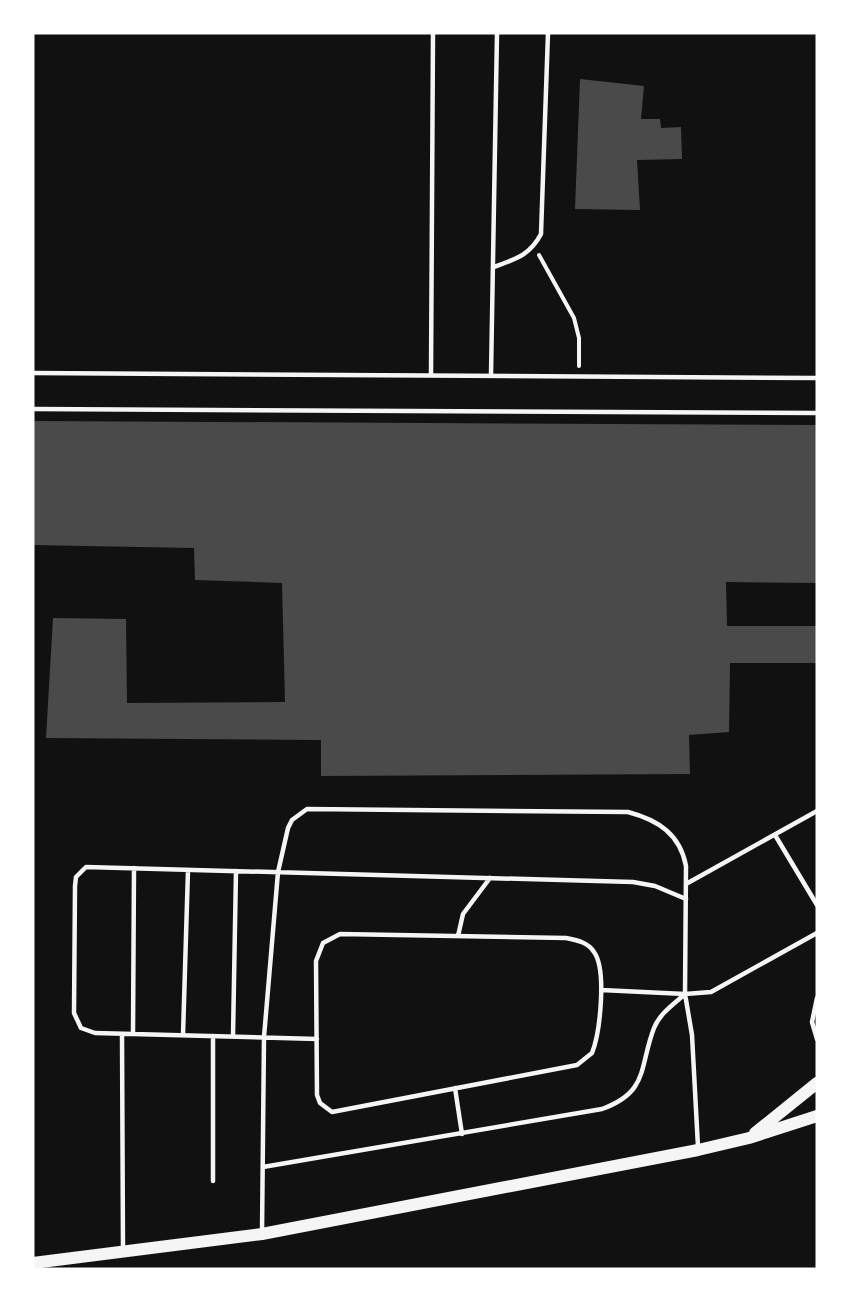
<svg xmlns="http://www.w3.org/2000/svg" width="850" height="1302" viewBox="0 0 850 1302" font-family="Roboto,sans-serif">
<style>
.building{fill:#4a4a4a}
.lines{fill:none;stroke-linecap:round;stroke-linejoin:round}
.path{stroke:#f5f5f5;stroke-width:4}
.service{stroke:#f5f5f5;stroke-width:4.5}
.secondary{stroke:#f5f5f5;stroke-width:12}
</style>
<rect width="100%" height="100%" fill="#111"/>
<path class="building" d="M 580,79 L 644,86 L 641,119 L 660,119 L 661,128 L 681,127 L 682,159 L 637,160 L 640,210 L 575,209 Z
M 34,421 L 817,425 L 817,583 L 726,582 L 727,626 L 817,626 L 817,663 L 730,663 L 729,732 L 689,735 L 690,774 L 321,776 L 321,740 L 46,738 L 53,618 L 126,619 L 127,703 L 285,702 L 282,583 L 195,580 L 194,548 L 33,545 Z"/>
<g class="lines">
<path class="path" d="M 539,255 L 574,318 L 579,338 L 579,366"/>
<path class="service" d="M 494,267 C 516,259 530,255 541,234 L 548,33
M 33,373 L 817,378
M 431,375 L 433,33
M 491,375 L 497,33
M 33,409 L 817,413
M 775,835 L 817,905
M 686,884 L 817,811
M 340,934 L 566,938 C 576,940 588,942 594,952 C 607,970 600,1033 592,1053 L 577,1065 L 332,1112 L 320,1103 L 317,1095 L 316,961 L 323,943 Z
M 458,936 L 463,914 L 490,878
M 601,990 L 685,994 L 711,992 L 817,933
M 817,998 L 812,1022 L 817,1039
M 122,1034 L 123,1251
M 133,1034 L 134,868
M 183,1035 L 188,870
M 233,1036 L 236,871
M 317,1039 L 95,1033 L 81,1028 L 74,1013 L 75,886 L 76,877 L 86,867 L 633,882 L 655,886 L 686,899
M 455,1088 L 462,1134
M 263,1167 L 602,1109 C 649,1092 639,1067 654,1028 C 660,1013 674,1004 685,994
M 213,1181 L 213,1036
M 262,1233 L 264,1037 L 278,872 L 288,828 L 292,820 L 307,809 L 628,812 C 658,820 680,834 686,866 L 685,994 L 692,1035 L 698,1147"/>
<path class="secondary" d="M 755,1133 L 817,1083
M 33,1263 L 262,1234 L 698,1150 L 749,1138 L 817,1116"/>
</g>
<rect width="850" height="1302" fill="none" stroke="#ffffff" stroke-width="69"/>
</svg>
